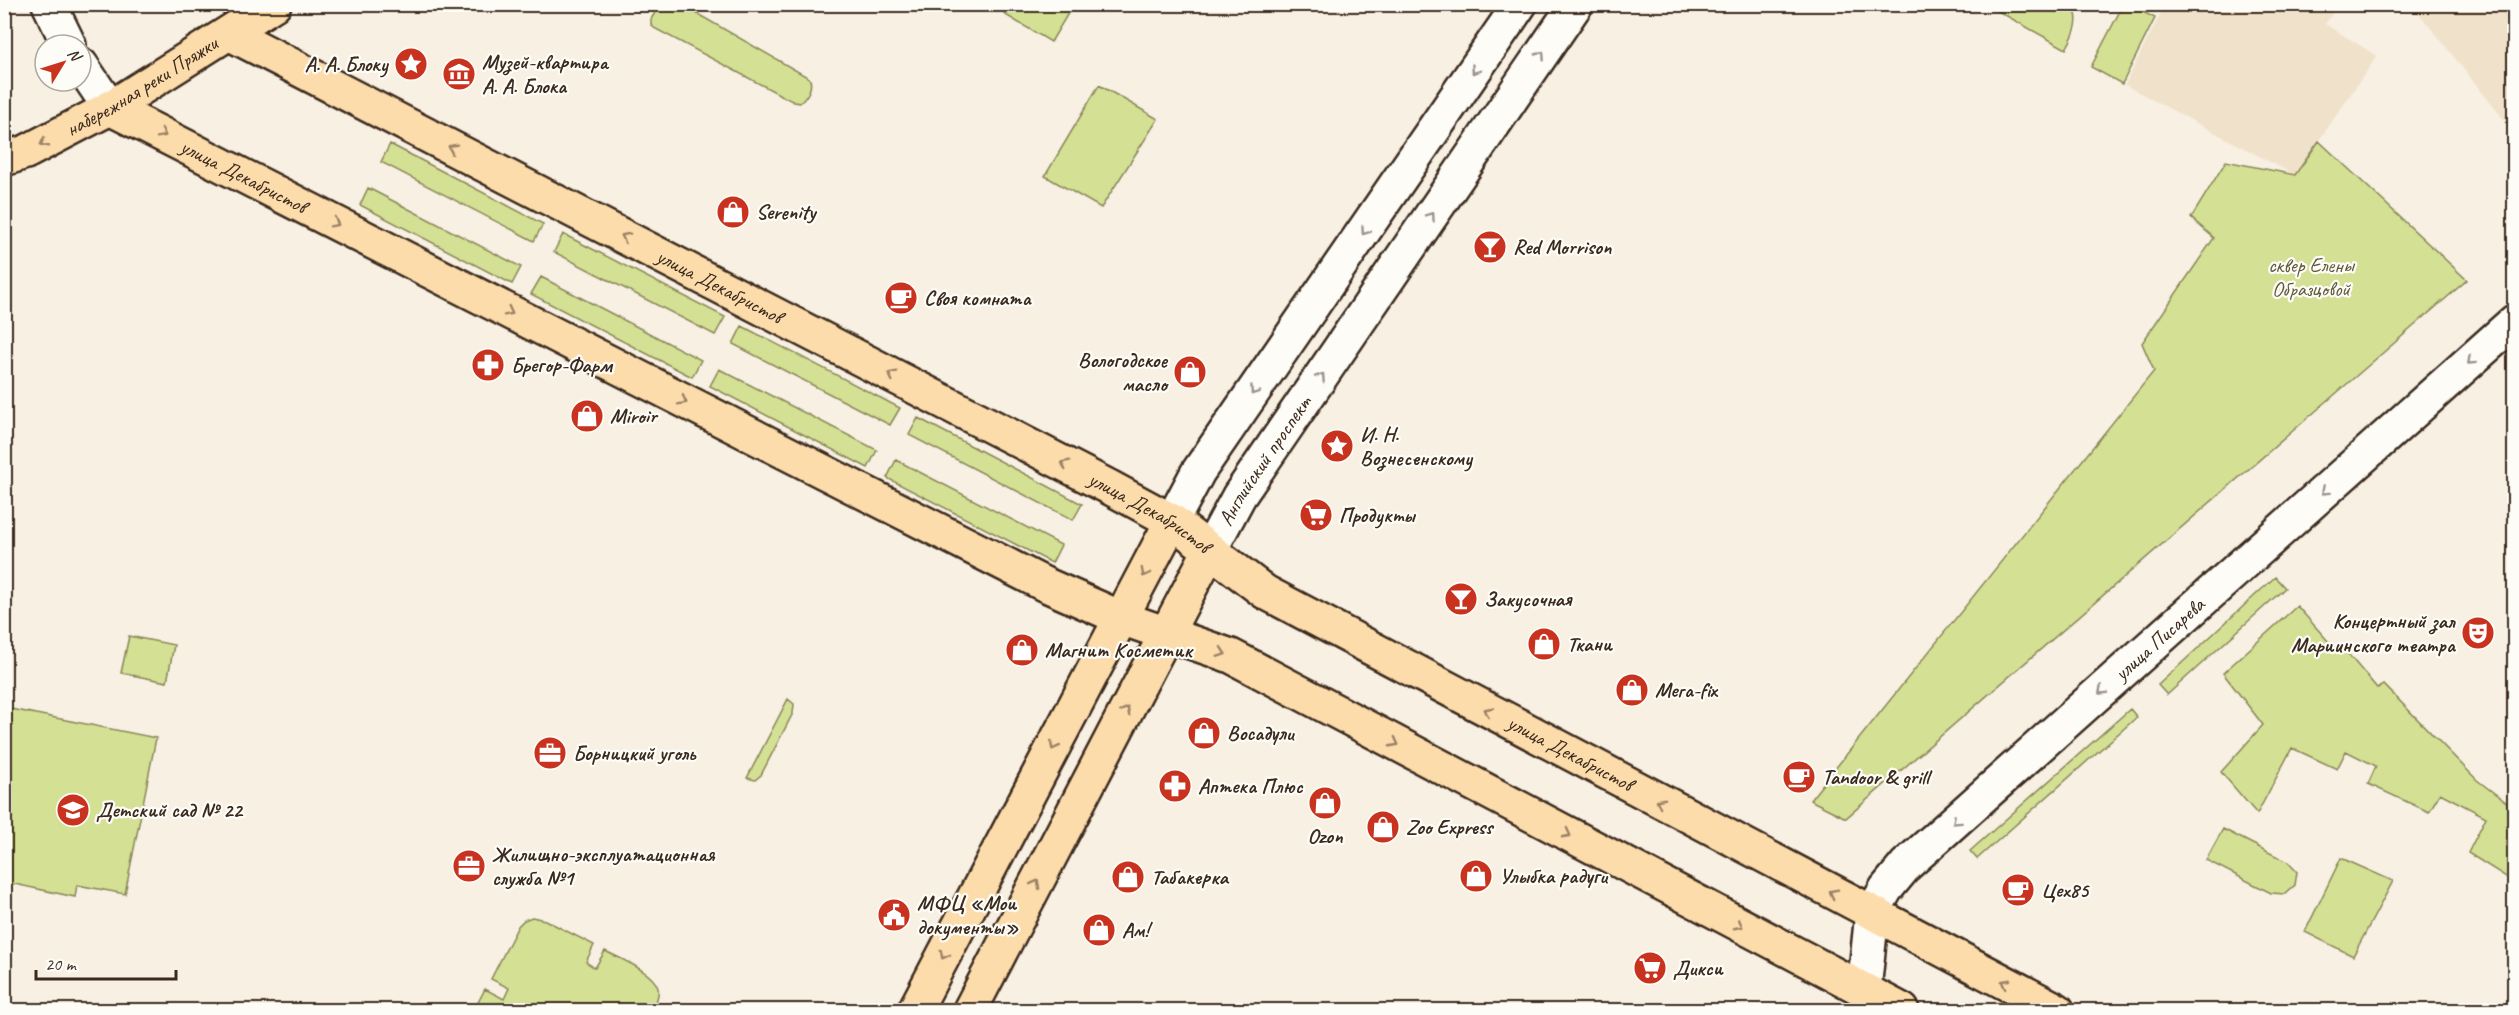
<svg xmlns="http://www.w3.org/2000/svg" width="2519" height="1015" viewBox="0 0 2519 1015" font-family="Caveat,sans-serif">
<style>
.built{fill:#f0e1ca}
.green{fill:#d4e093;stroke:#888558;stroke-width:1.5}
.pier{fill:#f7f0e3}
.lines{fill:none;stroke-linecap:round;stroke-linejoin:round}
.minor-casing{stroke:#3b2a1e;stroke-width:38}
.major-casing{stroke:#3b2a1e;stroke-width:38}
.minor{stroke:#fdfcf7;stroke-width:33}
.major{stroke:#fddcac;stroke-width:33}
.oneway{stroke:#9c938a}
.oneway2{stroke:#9c8365}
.labels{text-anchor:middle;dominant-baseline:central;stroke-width:4.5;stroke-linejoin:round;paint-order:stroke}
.poi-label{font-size:21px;font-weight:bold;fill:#3b2a1e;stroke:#fdfcf7;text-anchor:start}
.street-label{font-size:21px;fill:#3b2a1e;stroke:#fdfcf7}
.park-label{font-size:21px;fill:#61583b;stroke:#fdfcf7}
</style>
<rect width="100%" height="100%" fill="#f7f0e3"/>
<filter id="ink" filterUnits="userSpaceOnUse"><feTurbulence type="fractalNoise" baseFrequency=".0167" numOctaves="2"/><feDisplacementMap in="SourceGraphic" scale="12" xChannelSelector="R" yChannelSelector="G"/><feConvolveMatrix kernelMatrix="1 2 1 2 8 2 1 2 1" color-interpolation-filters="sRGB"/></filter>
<g filter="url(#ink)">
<path class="built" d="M 2165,5 L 2338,5 L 2325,24 L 2377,56 L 2295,175 L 2125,85 Z
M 2412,5 L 2514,5 L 2514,132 L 2434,32 Z"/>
<path class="green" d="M 660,5 L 682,5 L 809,78 C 814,86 807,97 800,103 L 794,102 L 654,28 L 651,24 L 651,19 Z
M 1009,5 L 1009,4 L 1073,5 L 1051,42 L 1004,14 Z
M 1987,5 L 2071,5 C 2083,18 2074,35 2066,49 Z
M 2123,5 L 2129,5 L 2155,18 L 2122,84 L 2091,67 Z
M 1099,85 L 1158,119 L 1101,208 L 1045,176 Z
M 2319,141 L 2467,280 L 1846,818 L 1810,800 L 2154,371 L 2142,343 L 2214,238 L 2191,218 L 2226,161 L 2295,175 Z
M 390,144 L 543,224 L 534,241 L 381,162 Z
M 368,188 L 521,267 L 512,284 L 360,205 Z
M 563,234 L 725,317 L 715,335 L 554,252 Z
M 541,277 L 701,360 L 692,377 L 531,294 Z
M 742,326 L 900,408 L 890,425 L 733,344 Z
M 719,369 L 877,450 L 868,468 L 710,386 Z
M 918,418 L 1082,504 L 1073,520 L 909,435 Z
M 896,460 L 1061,545 L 1052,563 L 887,478 Z
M 2275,577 L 2285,588 L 2167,695 L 2158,685 Z
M 2297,606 L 2336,650 L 2343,648 L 2377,688 L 2384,685 L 2477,780 L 2514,808 L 2514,882 L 2468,853 L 2486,817 L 2440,793 L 2429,812 L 2368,784 L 2376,766 L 2346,751 L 2337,769 L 2292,748 L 2257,814 L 2221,772 L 2263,725 L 2223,673 Z
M 129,636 L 174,645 L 167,682 L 121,673 Z
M 788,699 L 794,704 L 793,713 L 761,775 L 755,780 L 747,778 Z
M 6,708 L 156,738 L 125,894 L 77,885 L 75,897 L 5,882 L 4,719 Z
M 2130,709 L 2137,717 L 1977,859 L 1970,851 Z
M 2223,829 L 2288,862 L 2297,872 L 2295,885 L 2285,894 L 2271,893 L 2206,860 Z
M 2341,858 L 2393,881 L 2353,956 L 2305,932 Z
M 532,917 L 545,920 L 594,945 L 586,962 L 595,968 L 605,951 C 619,958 654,972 658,988 C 660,995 655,1004 653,1010 L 474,1010 L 485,989 L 504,999 L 509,988 L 491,979 L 518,926 L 524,920 Z"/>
<path class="pier" d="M 73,4 L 71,7 L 4,40 L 5,5 Z"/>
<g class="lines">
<g class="minor-casing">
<g id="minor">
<path d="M 49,4 L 69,45"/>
<path d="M 81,65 L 110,108"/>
<path d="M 1172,521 L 1198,472 L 1520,4"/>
<path id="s1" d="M 1210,550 L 1239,496 L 1576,4"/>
<path id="s2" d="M 1864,990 L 1872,913 L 1886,889 L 1906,865 L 2514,322"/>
</g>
</g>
<g class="major-casing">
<g id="major">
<path id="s3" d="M 229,33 L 1109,487 L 1172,521 L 1265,592 L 2057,1010"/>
<path id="s4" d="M 110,108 L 1044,584 L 1121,618 L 1231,656 L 1902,1010"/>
<path id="s5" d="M 4,159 L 26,152 L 110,108 L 274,4"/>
<path d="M 915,1010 L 1172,521"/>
<path d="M 970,1010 L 1210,550"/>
</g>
</g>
<use href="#minor" class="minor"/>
<use href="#major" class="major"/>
</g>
<defs><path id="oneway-chevron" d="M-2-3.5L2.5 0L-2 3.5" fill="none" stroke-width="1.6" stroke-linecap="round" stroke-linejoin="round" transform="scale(1.5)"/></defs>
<g class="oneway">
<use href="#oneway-chevron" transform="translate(1541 55) rotate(-56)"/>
<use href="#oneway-chevron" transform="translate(1475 70) rotate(125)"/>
<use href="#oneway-chevron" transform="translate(1431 216) rotate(-55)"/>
<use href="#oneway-chevron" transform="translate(1365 231) rotate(125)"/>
<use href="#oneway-chevron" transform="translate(2471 361) rotate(138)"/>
<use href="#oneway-chevron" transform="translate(1321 377) rotate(-56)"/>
<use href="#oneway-chevron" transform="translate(1254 391) rotate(125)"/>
<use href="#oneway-chevron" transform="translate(2325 491) rotate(138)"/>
<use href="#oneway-chevron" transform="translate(2102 691) rotate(138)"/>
<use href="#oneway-chevron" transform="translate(1956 821) rotate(138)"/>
</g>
<g class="oneway2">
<use href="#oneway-chevron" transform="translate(162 134) rotate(27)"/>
<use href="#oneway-chevron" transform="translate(44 143) rotate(152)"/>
<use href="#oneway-chevron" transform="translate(452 148) rotate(-153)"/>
<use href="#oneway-chevron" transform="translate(335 223) rotate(27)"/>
<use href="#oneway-chevron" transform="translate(625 237) rotate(-153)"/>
<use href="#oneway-chevron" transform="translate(509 312) rotate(27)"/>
<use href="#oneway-chevron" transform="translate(892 375) rotate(-153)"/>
<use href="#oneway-chevron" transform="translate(683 401) rotate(27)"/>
<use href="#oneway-chevron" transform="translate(1065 464) rotate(-153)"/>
<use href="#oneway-chevron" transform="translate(1145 573) rotate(118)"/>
<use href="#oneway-chevron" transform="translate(1222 653) rotate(19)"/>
<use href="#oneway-chevron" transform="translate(1126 711) rotate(-62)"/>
<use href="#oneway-chevron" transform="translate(1488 711) rotate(-152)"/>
<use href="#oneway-chevron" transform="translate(1395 743) rotate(28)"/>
<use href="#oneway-chevron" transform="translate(1054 746) rotate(118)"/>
<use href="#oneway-chevron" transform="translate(1660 802) rotate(-152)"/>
<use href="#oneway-chevron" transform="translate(1567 834) rotate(28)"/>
<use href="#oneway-chevron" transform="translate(1036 884) rotate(-62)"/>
<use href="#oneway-chevron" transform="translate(1833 893) rotate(-153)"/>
<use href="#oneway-chevron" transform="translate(1739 925) rotate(28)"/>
<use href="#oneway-chevron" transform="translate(944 955) rotate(118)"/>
<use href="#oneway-chevron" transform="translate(2005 983) rotate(-152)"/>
</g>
</g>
<defs>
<g id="sight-disc" transform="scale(1.725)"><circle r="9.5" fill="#c8321e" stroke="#fdfcf7"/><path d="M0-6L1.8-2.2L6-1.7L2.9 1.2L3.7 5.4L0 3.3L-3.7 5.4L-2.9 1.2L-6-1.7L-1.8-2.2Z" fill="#fff"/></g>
<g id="museum-disc" transform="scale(1.725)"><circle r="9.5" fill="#c8321e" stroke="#fdfcf7"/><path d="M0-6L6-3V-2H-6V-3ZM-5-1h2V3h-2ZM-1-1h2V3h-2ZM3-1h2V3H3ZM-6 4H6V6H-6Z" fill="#fff"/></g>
<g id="shop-disc" transform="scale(1.725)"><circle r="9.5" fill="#c8321e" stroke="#fdfcf7"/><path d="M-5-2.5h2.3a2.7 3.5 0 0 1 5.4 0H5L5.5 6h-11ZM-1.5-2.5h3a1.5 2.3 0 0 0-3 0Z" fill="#fff"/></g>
<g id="bar-disc" transform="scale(1.725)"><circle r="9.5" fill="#c8321e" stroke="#fdfcf7"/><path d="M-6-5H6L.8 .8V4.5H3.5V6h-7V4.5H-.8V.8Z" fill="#fff"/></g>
<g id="cafe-disc" transform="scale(1.725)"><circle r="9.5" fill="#c8321e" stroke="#fdfcf7"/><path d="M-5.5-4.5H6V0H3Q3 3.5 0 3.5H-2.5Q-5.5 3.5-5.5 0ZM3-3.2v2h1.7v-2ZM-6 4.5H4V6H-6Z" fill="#fff"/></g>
<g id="pharmacy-disc" transform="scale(1.725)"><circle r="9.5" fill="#c8321e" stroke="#fdfcf7"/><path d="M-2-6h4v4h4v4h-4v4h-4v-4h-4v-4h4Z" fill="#fff"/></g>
<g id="supermarket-disc" transform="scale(1.725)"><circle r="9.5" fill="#c8321e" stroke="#fdfcf7"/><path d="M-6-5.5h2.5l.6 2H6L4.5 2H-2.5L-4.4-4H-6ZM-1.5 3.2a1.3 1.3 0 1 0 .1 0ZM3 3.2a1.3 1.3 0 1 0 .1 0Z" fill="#fff"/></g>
<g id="theatre-disc" transform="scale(1.725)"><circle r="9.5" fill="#c8321e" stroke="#fdfcf7"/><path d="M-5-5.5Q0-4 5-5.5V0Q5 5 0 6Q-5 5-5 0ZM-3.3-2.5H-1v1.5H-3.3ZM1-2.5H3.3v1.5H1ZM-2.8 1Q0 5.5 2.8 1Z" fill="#fff"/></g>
<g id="office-disc" transform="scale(1.725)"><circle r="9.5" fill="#c8321e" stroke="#fdfcf7"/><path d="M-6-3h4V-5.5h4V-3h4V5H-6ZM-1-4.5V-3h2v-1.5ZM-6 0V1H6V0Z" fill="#fff"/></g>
<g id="school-disc" transform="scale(1.725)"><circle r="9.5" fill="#c8321e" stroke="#fdfcf7"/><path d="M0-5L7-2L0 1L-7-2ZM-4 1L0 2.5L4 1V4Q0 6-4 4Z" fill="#fff"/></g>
<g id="civic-disc" transform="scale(1.725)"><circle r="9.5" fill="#c8321e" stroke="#fdfcf7"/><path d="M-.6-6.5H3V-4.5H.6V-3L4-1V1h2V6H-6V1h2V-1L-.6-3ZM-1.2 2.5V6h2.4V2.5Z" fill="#fff"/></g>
</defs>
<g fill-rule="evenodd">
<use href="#sight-disc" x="411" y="64"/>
<use href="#museum-disc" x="459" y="74"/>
<use href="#shop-disc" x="733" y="212"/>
<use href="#bar-disc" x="1490" y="247"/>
<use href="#cafe-disc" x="901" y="298"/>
<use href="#pharmacy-disc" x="488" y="365"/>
<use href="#shop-disc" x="1190" y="372"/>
<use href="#shop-disc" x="587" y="416"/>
<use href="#sight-disc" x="1337" y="446"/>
<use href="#supermarket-disc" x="1316" y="515"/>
<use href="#bar-disc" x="1461" y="599"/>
<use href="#theatre-disc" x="2478" y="633"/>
<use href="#shop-disc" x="1544" y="644"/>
<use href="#shop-disc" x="1022" y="650"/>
<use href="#shop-disc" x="1632" y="690"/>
<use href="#shop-disc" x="1204" y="733"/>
<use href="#office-disc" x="550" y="753"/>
<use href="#cafe-disc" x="1799" y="777"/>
<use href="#pharmacy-disc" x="1175" y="786"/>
<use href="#shop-disc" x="1325" y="803"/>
<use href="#school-disc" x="73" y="810"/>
<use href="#shop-disc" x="1383" y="827"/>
<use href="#office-disc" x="469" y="866"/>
<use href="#shop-disc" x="1476" y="876"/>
<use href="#shop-disc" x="1128" y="877"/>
<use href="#cafe-disc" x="2018" y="890"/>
<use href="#civic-disc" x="894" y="915"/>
<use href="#shop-disc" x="1099" y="930"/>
<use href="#supermarket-disc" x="1650" y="968"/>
</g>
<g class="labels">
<g class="poi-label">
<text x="482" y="62">Музей-квартира<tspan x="482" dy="24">А. А. Блока</tspan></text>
<text x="388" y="64" text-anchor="end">А. А. Блоку</text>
<text x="756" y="212">Serenity</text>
<text x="1513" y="247">Red Morrison</text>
<text x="924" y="298">Своя комната</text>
<text x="1167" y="360" text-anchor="end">Вологодское<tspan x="1167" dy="24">масло</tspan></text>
<text x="511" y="365">Брегор-Фарм</text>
<text x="610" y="416">Miroir</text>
<text x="1360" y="434">И. Н.<tspan x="1360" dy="24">Вознесенскому</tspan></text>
<text x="1339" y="515">Продукты</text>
<text x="1484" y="599">Закусочная</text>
<text x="2455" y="621" text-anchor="end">Концертный зал<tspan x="2455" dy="24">Мариинского театра</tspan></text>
<text x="1567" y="644">Ткани</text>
<text x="1045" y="650">Магнит Косметик</text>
<text x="1655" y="690">Мега-fix</text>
<text x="1227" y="733">Восадули</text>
<text x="573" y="753">Борницкий уголь</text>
<text x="1822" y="777">Tandoor &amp; grill</text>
<text x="1198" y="786">Аптека Плюс</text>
<text x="96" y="810">Детский сад № 22</text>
<text x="1406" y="827">Zoo Express</text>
<text x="1325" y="836" text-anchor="middle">Ozon</text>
<text x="492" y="854">Жилищно-эксплуатационная<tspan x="492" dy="24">служба №1</tspan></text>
<text x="1499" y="876">Улыбка радуги</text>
<text x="1151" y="877">Табакерка</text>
<text x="2041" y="890">Цех85</text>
<text x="917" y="903">МФЦ «Мои<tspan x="917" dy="24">документы»</tspan></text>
<text x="1122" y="930">Ам!</text>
<text x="1673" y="968">Дикси</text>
</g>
<g class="street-label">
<text stroke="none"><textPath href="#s5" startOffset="156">набережная реки Пряжки</textPath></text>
<text stroke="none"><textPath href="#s4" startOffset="150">улица Декабристов</textPath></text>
<text stroke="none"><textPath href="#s3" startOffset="552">улица Декабристов</textPath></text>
<text stroke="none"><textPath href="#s1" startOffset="105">Английский проспект</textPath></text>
<text stroke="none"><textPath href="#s3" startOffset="1038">улица Декабристов</textPath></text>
<text stroke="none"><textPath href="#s2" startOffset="476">улица Писарева</textPath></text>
<text stroke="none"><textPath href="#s3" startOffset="1524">улица Декабристов</textPath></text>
</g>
<g class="park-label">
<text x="2311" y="265">сквер Елены<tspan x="2311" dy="24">Образцовой</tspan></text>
</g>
</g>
<rect width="2519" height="1015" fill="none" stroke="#fdfcf7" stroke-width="24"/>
<rect x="12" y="12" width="2495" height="991" fill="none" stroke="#3b2a1e" stroke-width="2" filter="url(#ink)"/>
<g transform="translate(63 63) rotate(52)"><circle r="28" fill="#fdfcf7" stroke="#afa8a0" stroke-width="1.5"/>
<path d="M0-4.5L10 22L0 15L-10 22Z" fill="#c8321e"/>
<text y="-9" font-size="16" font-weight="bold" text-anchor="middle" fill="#3b2a1e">N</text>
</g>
<path d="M36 970v9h140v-9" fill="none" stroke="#3b2a1e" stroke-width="3"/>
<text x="45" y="970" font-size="18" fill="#3b2a1e" stroke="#fdfcf7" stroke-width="4.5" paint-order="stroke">20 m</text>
</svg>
